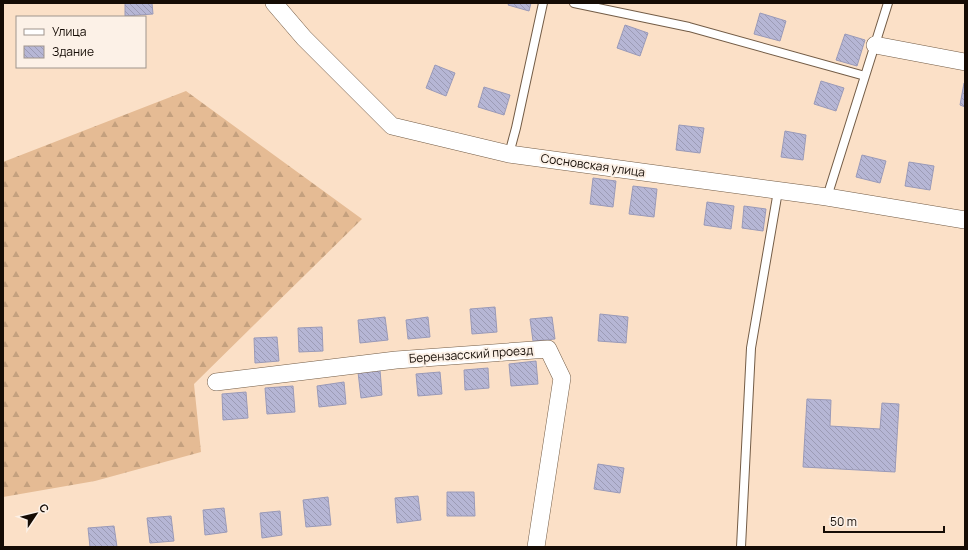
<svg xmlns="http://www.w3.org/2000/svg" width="968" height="550" viewBox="0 0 968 550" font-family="Manrope,sans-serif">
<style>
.forest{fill:url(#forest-firs)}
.building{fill:url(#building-back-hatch);stroke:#9a9ab8}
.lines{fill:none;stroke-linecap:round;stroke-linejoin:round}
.lane-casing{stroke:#735c46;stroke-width:10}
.street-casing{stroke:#735c46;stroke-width:18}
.lane{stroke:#fff;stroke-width:8}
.street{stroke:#fff;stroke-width:17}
.labels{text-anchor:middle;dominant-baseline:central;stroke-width:4;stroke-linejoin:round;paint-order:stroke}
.street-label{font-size:12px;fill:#150c05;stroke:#fcf1e7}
</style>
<defs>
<pattern id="forest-firs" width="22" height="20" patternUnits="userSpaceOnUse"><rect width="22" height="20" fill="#e5bb94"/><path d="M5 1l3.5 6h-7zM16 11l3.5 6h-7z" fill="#c4a07e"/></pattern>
<pattern id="building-back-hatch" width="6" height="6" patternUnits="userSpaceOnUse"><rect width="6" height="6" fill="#b6b6d5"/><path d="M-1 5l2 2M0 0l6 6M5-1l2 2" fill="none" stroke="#9c9bb5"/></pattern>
</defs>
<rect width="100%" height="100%" fill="#fbe0c7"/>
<path class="forest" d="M 186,91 L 362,219 L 194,384 L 201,452 L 95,481 L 3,497 L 3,162 Z"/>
<path class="building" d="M 125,3 L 152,3 L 153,14 L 125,16 Z
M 509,3 L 531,3 L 529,11 L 508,5 Z
M 760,13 L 786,21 L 780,41 L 754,34 Z
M 625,25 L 648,33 L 640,56 L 617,48 Z
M 845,34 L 865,40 L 857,66 L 836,60 Z
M 435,65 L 455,73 L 446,96 L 426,88 Z
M 821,81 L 844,88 L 836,111 L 814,104 Z
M 964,83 L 965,83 L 965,107 L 960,105 Z
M 484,87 L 510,95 L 504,115 L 478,107 Z
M 679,125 L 704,128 L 700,153 L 676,150 Z
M 785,131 L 806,135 L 803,160 L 781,157 Z
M 862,155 L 886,161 L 880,183 L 856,177 Z
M 909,162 L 934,166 L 930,190 L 905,186 Z
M 593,178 L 616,181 L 613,207 L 590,204 Z
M 633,186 L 657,189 L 654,217 L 629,214 Z
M 707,202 L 734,206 L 731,229 L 704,225 Z
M 744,206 L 766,209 L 763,231 L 742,228 Z
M 495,307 L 497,332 L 472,334 L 470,309 Z
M 600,314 L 628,317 L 626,343 L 598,341 Z
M 385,317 L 388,340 L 360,343 L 358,320 Z
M 428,317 L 430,337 L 408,339 L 406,320 Z
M 552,317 L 555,339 L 533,341 L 530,319 Z
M 322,327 L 323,351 L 299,352 L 298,328 Z
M 277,337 L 279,361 L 255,363 L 254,338 Z
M 536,361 L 538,384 L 511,386 L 509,364 Z
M 488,368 L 489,388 L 465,390 L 464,370 Z
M 380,370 L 382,395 L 361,398 L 358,372 Z
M 440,372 L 442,394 L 418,396 L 416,374 Z
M 344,382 L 346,404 L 319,407 L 317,386 Z
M 293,386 L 295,412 L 267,414 L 265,388 Z
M 246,392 L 248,418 L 223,420 L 222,394 Z
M 807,399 L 831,400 L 830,426 L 880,429 L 882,403 L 899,404 L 895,472 L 803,467 Z
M 598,464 L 624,468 L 620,493 L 594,489 Z
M 447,492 L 474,492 L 475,516 L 447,516 Z
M 418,496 L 421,520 L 397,523 L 395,498 Z
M 328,497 L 331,525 L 306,527 L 303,500 Z
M 224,508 L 227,532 L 205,535 L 203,510 Z
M 280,511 L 282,535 L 262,538 L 260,513 Z
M 171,516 L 174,541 L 150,543 L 147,518 Z
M 114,526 L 117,547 L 90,547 L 88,528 Z"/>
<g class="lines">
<g class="lane-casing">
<path id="lane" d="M 574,3 L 689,27 L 865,76
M 509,154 L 516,128 L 543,3
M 827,197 L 888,3
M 741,547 L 751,348 L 778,191"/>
</g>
<g class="street-casing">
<path id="street" d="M 274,3 L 304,38 L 392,126 L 509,154 L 827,197 L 965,220
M 875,45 L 965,62
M 216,382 L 396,360 L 548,349 L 562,378 L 536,547"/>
</g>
<use href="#lane" class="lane"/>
<use href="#street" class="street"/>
</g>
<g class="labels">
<g class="street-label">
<text transform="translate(593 165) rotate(8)">Сосновская улица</text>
<text transform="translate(471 354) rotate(-4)">Берензасский проезд</text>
</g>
</g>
<rect width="968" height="550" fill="none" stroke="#150c05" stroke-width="8"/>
<rect x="16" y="16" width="130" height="52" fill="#fcf1e7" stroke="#a0958d"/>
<rect x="24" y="29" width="20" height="6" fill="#ffffff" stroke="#a0958d"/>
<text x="52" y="36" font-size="12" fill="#150c05">Улица</text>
<rect x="24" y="46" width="20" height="12" fill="url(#building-back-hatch)" stroke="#a0958d"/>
<text x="52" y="56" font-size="12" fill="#150c05">Здание</text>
<g transform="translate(36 514) rotate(55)" stroke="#fcf1e7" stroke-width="3" paint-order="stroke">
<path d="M0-3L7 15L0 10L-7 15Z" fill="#150c05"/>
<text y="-6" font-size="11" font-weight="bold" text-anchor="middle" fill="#150c05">С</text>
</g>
<path d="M824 526v6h120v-6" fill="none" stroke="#150c05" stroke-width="2"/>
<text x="830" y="526" font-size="12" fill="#150c05" stroke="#fcf1e7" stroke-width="3" paint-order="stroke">50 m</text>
</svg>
